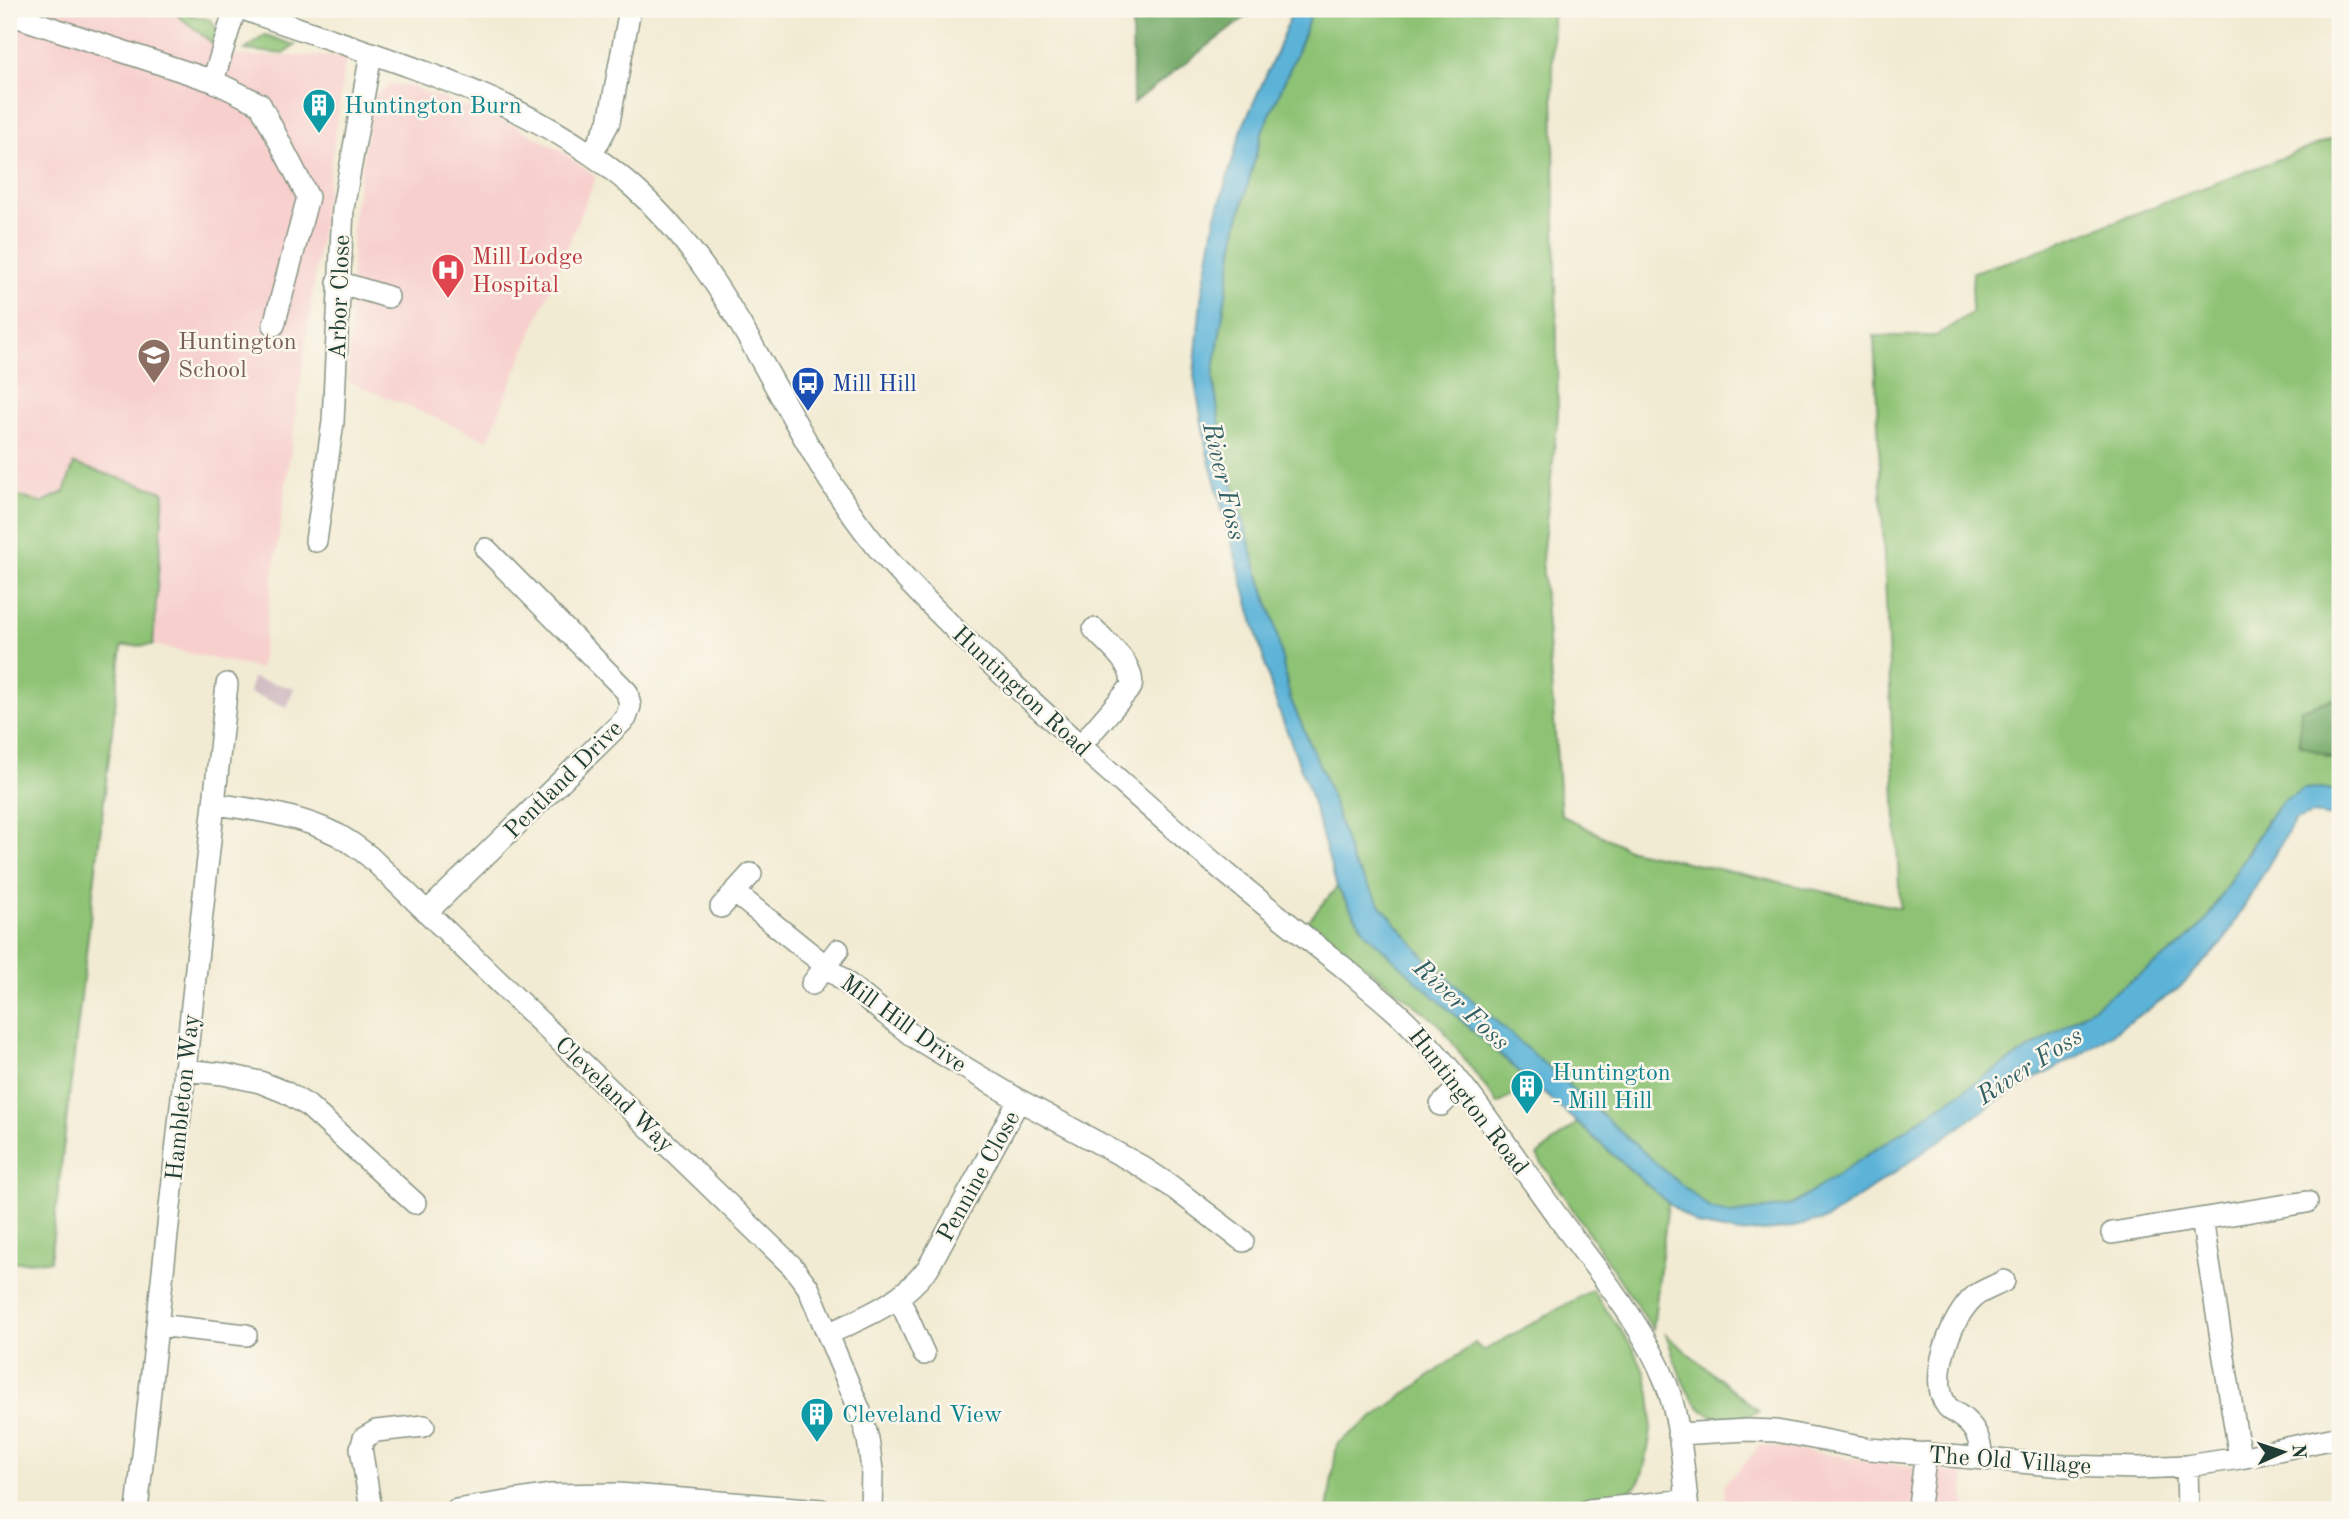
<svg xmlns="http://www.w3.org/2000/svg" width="2349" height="1519" font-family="'Old Standard TT',serif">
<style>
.built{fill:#f7d0ce}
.industrial{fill:#d2bec4}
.green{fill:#8ec375;stroke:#568054;stroke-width:2}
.forest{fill:#72a966;stroke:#48734d;stroke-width:2}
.water{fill:#5bb3d8;stroke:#3d7886;stroke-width:2}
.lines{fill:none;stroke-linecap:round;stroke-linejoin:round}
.minor-casing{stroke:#889484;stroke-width:24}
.minor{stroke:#fff;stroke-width:21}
.labels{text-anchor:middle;stroke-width:5;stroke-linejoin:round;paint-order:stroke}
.culture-label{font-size:24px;fill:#0d838f;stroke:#fbf7ec;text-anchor:start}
.health-label{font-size:24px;fill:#be3a42;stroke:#fbf7ec;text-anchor:start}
.street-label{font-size:24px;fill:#1f3d34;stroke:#fbf7ec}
.education-label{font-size:24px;fill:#785e54;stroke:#fbf7ec;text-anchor:start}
.transit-label{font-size:24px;fill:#164399;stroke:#fbf7ec;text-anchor:start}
.water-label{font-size:26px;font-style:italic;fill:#316065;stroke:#fbf7ec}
</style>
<rect width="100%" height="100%" fill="#fbf7ec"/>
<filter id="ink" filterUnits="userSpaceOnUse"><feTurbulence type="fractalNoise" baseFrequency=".0143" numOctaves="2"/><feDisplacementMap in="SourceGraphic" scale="14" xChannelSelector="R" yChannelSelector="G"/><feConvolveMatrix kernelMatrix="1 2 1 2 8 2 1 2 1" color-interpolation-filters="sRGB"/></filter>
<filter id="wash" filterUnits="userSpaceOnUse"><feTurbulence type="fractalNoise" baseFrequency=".00686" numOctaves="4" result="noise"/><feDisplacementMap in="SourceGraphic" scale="28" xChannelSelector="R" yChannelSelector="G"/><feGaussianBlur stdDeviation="1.57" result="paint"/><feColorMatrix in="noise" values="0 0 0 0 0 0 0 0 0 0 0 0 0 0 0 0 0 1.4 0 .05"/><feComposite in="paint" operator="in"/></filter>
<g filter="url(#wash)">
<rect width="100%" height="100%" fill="#f2ebd3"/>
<path class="built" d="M9,9H170L229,56H346L260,669L153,645L122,646L50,1261L9,1262Z
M391,84L409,86L511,124L560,150L596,177L488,440L348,381L353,218L373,97Z
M1761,1445L1964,1474L1965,1510H1725L1724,1485Z"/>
<path class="industrial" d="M252,678L294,688L287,707L249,693Z"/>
<path class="green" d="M170,9L211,20L219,34L217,47Z
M1313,9H1552L1558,415L1542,559L1561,815L1630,850L1900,908L1874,336H1936L1971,313L1973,272L2016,259L2340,136V697L2301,709L2325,756L2340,761V791L2320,788L2283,801L2267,820L2204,923L2178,948L2063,1028L1990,1073L1824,1185L1789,1206L1736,1215L1704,1208L1427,960L1382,907L1352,862L1327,783L1290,698L1274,620L1257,570L1224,454L1213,376L1237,226L1261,135L1295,57Z
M265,35L295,45L284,54L245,50Z
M74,464L164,492L153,645L122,646L50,1261L9,1262V493L41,503L64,492Z
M1337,887L1366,933L1533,1084L1498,1104L1438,1023L1308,921Z
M1577,1123L1668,1203L1653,1329L1537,1156Z
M1592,1290C1631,1346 1663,1375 1648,1449C1646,1462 1643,1479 1634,1488C1612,1510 1370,1510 1327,1510L1337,1444L1475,1343L1483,1351Z
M1666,1335L1759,1411C1748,1415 1735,1421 1722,1419C1686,1413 1677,1363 1666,1335Z"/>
<path class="forest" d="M1132,9H1256L1133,103Z
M2340,697V761L2299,744L2301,709Z"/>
<path class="water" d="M1293,9H1313L1295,57L1261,135L1237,226L1213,376L1224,454L1257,570L1274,620L1290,698L1327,783L1352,862L1382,907L1427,960L1672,1177L1710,1208L1732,1214L1792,1205L1990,1073L2063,1028L2178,948L2204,923L2268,820L2283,801L2303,789L2320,788L2340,791V818L2313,814L2295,820L2223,942L2178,989L2080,1055L2004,1096L1827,1219L1785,1229L1739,1233L1698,1225L1668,1203L1419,983L1366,933L1337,887L1309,790L1274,697L1208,456L1194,376L1201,300L1215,219L1243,126L1276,53Z"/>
</g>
<g filter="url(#ink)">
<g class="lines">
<defs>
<path id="minor" d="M243,9C376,58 526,92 634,188C749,290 789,450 890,562C951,629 1018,689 1085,750C1134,793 1182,837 1232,878C1268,908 1305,937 1342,966C1364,985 1387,1002 1408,1023C1466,1081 1511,1153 1560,1220C1597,1271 1642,1322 1666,1383C1681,1422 1683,1469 1688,1510
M9,14L213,81L235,9
M213,81L260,104L308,197L274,325
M592,154L609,122L630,9
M338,282L388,297
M316,541L333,422L343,208L371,54
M1081,745L1131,687C1136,665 1108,645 1094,629
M214,804C257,810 299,815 338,835C349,841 360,849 370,857L792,1266L808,1287L860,1411L868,1439L872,1470L871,1510
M734,892L914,1037L1019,1100L1139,1165L1171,1186L1243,1241
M721,907L751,874
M427,912L626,718L630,706L627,692L486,549
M812,984L838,950
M184,1070L223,1074L260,1082L285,1092L307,1105L415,1203
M1441,1105L1461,1085
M2202,1219L2240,1458
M2112,1233L2307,1202
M899,1298L924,1354
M157,1325L246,1335
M828,1334C868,1315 900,1304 928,1268L1019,1100
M1678,1434L1747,1430L1776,1431L1870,1449L2065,1466L2139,1468L2187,1466L2240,1458L2340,1437
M1982,1458C1980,1442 1978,1431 1965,1420C1960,1415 1952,1412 1947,1406C1927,1380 1951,1316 1975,1296C1983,1290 1995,1286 2004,1281
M2187,1466L2188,1510
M1919,1505L1926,1453
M137,1510L227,684
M371,1510L361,1448L364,1438L376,1431L424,1426
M456,1510L550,1495L618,1494L821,1510
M1589,1510L1687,1500"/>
</defs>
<use href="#minor" class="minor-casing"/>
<use href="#minor" class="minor"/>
</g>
</g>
<defs>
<symbol id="building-pin" viewBox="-11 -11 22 30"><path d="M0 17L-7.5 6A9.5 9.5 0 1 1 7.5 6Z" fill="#0f9aa8" stroke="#fbf7ec"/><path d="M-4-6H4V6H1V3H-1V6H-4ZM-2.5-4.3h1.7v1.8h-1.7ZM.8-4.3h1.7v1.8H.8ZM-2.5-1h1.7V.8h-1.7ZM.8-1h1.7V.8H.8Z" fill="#fff"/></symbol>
<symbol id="hospital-pin" viewBox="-11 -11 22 30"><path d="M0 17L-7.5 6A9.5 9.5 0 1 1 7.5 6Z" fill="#e0444e" stroke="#fbf7ec"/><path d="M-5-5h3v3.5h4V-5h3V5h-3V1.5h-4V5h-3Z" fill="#fff"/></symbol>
<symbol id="school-pin" viewBox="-11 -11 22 30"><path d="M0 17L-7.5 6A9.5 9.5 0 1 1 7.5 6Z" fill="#8d6e63" stroke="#fbf7ec"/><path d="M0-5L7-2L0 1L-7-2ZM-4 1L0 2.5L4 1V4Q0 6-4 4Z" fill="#fff"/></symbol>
<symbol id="bus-pin" viewBox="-11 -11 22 30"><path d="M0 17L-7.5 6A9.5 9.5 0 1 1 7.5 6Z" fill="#1a4fb4" stroke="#fbf7ec"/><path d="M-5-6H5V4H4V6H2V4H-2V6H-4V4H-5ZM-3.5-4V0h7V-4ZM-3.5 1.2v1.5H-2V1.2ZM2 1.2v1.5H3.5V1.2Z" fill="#fff"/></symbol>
</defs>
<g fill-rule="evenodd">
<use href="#building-pin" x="300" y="86" width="38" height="52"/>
<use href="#hospital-pin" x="429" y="251" width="38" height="52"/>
<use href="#school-pin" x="135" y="336" width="38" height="52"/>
<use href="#bus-pin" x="789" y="364" width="38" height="52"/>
<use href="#building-pin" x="1508" y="1067" width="38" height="52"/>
<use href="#building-pin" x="798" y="1395" width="38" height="52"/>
</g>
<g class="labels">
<g class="culture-label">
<text x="344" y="113">Huntington Burn</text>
<text x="1552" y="1080">Huntington<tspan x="1552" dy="28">- Mill Hill</tspan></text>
<text x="842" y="1422">Cleveland View</text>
</g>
<g class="health-label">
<text x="472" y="264">Mill Lodge<tspan x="472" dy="28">Hospital</tspan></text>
</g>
<g class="street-label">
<text transform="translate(339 297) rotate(-88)" y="8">Arbor Close</text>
<text transform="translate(1022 691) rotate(43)" y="8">Huntington Road</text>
<text transform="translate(563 779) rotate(-45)" y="8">Pentland Drive</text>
<text transform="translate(904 1023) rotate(36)" y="8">Mill Hill Drive</text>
<text transform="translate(615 1094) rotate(44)" y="8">Cleveland Way</text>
<text transform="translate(182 1097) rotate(-84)" y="8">Hambleton Way</text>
<text transform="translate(1469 1101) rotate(52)" y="8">Huntington Road</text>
<text transform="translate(978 1176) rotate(-61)" y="8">Pennine Close</text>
<text transform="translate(2010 1460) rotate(4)" y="8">The Old Village</text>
</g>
<g class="education-label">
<text x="178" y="349">Huntington<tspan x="178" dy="28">School</tspan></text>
</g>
<g class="transit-label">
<text x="832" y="391">Mill Hill</text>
</g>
<g class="water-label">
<text transform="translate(1225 481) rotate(77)" y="9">River Foss</text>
<text transform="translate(1462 1004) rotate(43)" y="9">River Foss</text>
<text transform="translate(2029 1065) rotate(-33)" y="9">River Foss</text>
</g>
</g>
<rect width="2349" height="1519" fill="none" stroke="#fbf7ec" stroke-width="35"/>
<g transform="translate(2283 1452) rotate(87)" stroke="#fbf7ec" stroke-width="5" paint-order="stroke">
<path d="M0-5L12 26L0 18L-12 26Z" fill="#1f3d34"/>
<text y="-10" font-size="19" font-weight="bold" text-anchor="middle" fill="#1f3d34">N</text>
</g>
</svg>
